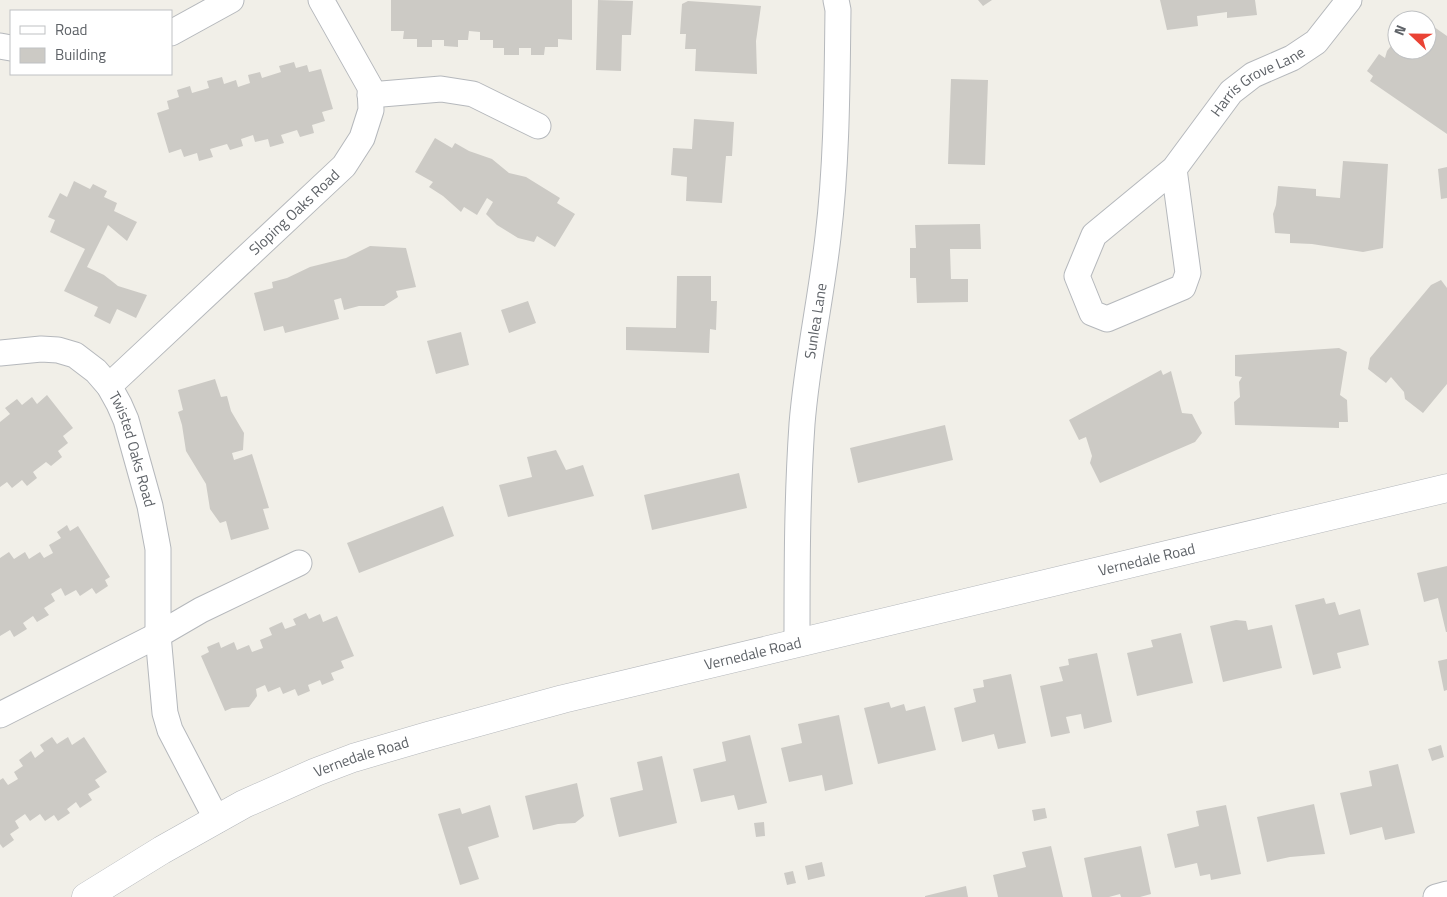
<svg xmlns="http://www.w3.org/2000/svg" width="1447" height="897" font-family="'Titillium Web',sans-serif">
<style>
.building{fill:#cccac5}
.lines{fill:none;stroke-linecap:round;stroke-linejoin:round}
.minor-casing{stroke:#b5b8bc;stroke-width:27}
.tertiary-casing{stroke:#b5b8bc;stroke-width:29}
.minor{stroke:#fff;stroke-width:25}
.tertiary{stroke:#fff;stroke-width:28}
.labels{text-anchor:middle;stroke-width:4.5;stroke-linejoin:round;paint-order:stroke}
.street-label{font-size:15px;fill:#5f6368;stroke:#fff}
</style>
<rect width="100%" height="100%" fill="#f1efe8"/>
<path class="building" d="M391,0H572V40L558,39V47H545L544,55H531V48H519V55H504V48H493V40H480V32L469,31L468,40H458V47L444,46V40H432V47H417V39H403L404,31H391Z
M598,0L633,1L631,35H622L621,71L596,70Z
M978,0H992L983,6Z
M1160,0H1255L1257,15L1227,18V12L1197,16L1198,26L1167,30Z
M688,1L761,6L756,41L757,74L695,71L696,49H685L686,34H680L682,4Z
M1407,15L1413,19L1417,15L1424,20H1403Z
M1427,22L1447,36V134L1370,81L1373,76L1367,71L1379,54L1385,58L1387,51L1397,38V50H1427Z
M294,62L296,68L307,65L309,72L321,69L333,109L322,112L325,121L312,125L314,133L300,137L297,130L281,135L284,143L270,147L268,139L255,142L253,135L241,139L243,146L230,150L227,144L210,149L213,157L199,161L197,153L184,157L181,149L169,153L157,113L169,109L167,101L179,97L177,90L190,86L192,93L209,88L207,81L222,77L224,84L236,80L238,87L250,83L248,75L260,72L262,78L281,72L279,66Z
M951,79L988,80L985,165L948,164Z
M694,119L734,122L732,156H726L722,203L686,201L687,177L671,175L673,148L692,149Z
M435,138L452,148L455,143L469,151L492,159L509,173L526,177L560,198L557,203L575,214L555,247L537,236L534,242L518,238L497,225L486,214L493,202L487,198L477,215L464,207L461,212L443,196L429,187L433,182L415,172Z
M1343,161L1388,164L1383,248L1363,252L1312,244L1290,243V234L1275,233L1273,214L1276,205L1278,186L1316,189V196L1340,198Z
M1447,167V198L1441,199L1438,169Z
M74,181L90,189L93,184L107,191L104,197L117,203L114,211L137,222L127,241L108,225L87,267L104,275L118,286L147,295L136,318L117,309L110,324L94,316L98,307L64,291L85,249L50,232L55,220L48,217L60,193L67,197Z
M980,224L981,249H950L951,279H968V302L917,303L916,278H910V248H916L915,225Z
M370,246L406,248L416,287L396,291L398,297L384,306H359L344,310L341,298L334,300L339,319L285,333L283,326L264,331L254,293L273,288L272,282L287,278L310,267L346,258Z
M677,276H711V301H717L716,330L710,329L709,353L626,350V327L676,328Z
M1441,280L1447,288V384L1423,413L1405,399L1404,392L1391,377L1386,383L1368,369L1370,358L1431,285Z
M528,301L536,323L509,333L501,310Z
M461,332L469,365L436,374L427,341Z
M1339,348L1347,352L1340,395L1347,400L1348,422H1339V428L1235,425L1234,402L1240,397L1239,382L1242,377L1235,376V355Z
M1161,370L1163,375L1171,371L1182,413L1192,414L1202,433L1195,442L1100,483L1090,463L1092,456L1086,437L1079,440L1069,420Z
M215,379L221,397L227,396L231,411L244,433L243,450L232,453L234,460L252,454L269,508L263,509L269,529L231,540L226,521L220,523L210,509L206,484L186,451L182,425L178,412L183,410L178,390Z
M47,395L73,428L63,436L68,443L58,451L62,457L51,466L46,462L33,472L37,478L27,486L22,480L12,488L7,482L0,487V422L10,414L5,408L17,399L22,405L32,397L37,404Z
M945,425L953,460L858,483L850,448Z
M556,450L566,470L583,465L594,496L508,517L499,485L532,477L527,457Z
M739,473L747,508L652,530L644,495Z
M443,506L454,536L359,573L347,543Z
M67,525L70,531L78,526L110,577L105,580L108,586L96,594L92,588L80,596L76,590L65,596L61,588L51,594L55,601L44,608L49,615L37,622L33,616L23,623L27,629L14,637L10,630L0,636V558L9,552L14,559L25,552L29,559L40,552L44,558L53,553L49,545L61,538L57,532Z
M1447,566V632H1446L1438,598L1424,602L1417,573Z
M1324,598L1326,604L1335,602L1339,615L1360,609L1369,645L1337,653L1341,668L1313,675L1295,605Z
M306,613L309,619L320,614L323,622L337,616L354,656L341,661L344,668L331,673L334,680L322,685L320,680L308,685L310,691L298,696L295,689L283,694L280,687L268,692L265,685L256,689L257,696L249,707L232,708L225,711L201,656L209,652L207,647L219,642L221,648L234,642L237,650L249,645L252,652L263,648L260,640L272,635L269,628L282,622L285,629L296,625L293,619Z
M1236,620L1246,621L1248,630L1272,625L1282,668L1223,682L1210,626Z
M1181,633L1193,683L1137,696L1127,653L1153,647L1151,640Z
M1097,653L1112,722L1084,729L1081,714L1066,717L1070,733L1051,737L1040,686L1063,681L1059,667L1069,665L1068,659Z
M1447,659V690L1444,691L1438,661Z
M1011,674L1026,743L998,749L994,734L962,742L954,708L976,702L973,689L984,687L983,680Z
M889,702L891,708L904,704L906,711L925,706L936,750L878,764L864,708Z
M839,715L853,784L825,791L822,775L789,782L781,748L802,743L798,724Z
M750,735L767,803L738,810L734,795L701,802L693,769L726,761L722,742Z
M52,737L57,744L68,737L72,745L84,737L107,772L95,780L100,787L88,794L92,800L80,808L76,802L67,809L70,813L58,821L54,815L45,821L40,814L30,821L25,814L15,821L19,828L10,834L14,840L3,848L0,844V780L3,778L8,785L18,779L14,772L23,766L19,760L31,751L35,758L44,751L40,745Z
M1441,745L1444,757L1432,761L1428,749Z
M662,756L677,823L619,837L610,798L643,790L637,762Z
M1398,764L1415,833L1385,840L1382,827L1350,835L1340,793L1372,786L1369,771Z
M577,783L584,816L575,823L558,824L533,830L525,796Z
M1314,804L1325,854L1290,857L1267,862L1257,817Z
M490,805L499,837L468,847L479,879L460,885L438,814L460,808L462,814Z
M1226,805L1241,874L1211,880L1210,874L1200,876L1197,863L1175,868L1167,834L1199,826L1196,811Z
M1045,808L1047,818L1034,821L1032,810Z
M764,822L765,836L756,837L754,823Z
M1051,846L1063,897H998L993,875L1026,867L1022,852Z
M1141,846L1151,894L1140,897H1121L1120,894L1109,897H1092L1084,858Z
M822,862L825,876L808,880L805,866Z
M793,871L796,883L787,885L784,873Z
M966,886L968,897H925V896Z"/>
<g class="lines">
<defs>
<g id="minor">
<path d="M171,33L231,0"/>
<path d="M0,46L11,48"/>
<path d="M370,95L441,89L473,94L538,126"/>
<path id="s1" d="M1174,169L1188,273L1183,287L1107,319L1092,313L1077,276L1094,235L1174,169L1231,92L1253,75L1292,58L1316,42L1349,0"/>
<path id="s2" d="M0,353L41,349L58,350L75,355L96,371L109,386L119,404L126,420L150,506L158,549V635L165,713L170,730L217,820"/>
<path id="s3" d="M109,386L344,166L362,138L371,110L370,87L321,0"/>
<path id="s4" d="M797,642C797,569 797,497 802,424C807,361 821,299 828,237C837,162 837,85 838,10L836,0"/>
<path d="M0,715L158,635L201,610L299,563"/>
<path d="M1436,897L1447,894"/>
</g>
<g id="tertiary">
<path id="s5" d="M86,897L162,850L244,804L316,772L353,758L428,736L563,699L1447,488"/>
</g>
</defs>
<use href="#minor" class="minor-casing"/>
<use href="#tertiary" class="tertiary-casing"/>
<use href="#minor" class="minor"/>
<use href="#tertiary" class="tertiary"/>
</g>
<g class="labels">
<g class="street-label">
<text dy="5" stroke="none"><textPath href="#s1" startOffset="530">Harris Grove Lane</textPath></text>
<text dy="5" stroke="none"><textPath href="#s3" startOffset="254">Sloping Oaks Road</textPath></text>
<text dy="5" stroke="none"><textPath href="#s4" startOffset="322">Sunlea Lane</textPath></text>
<text dy="5" stroke="none"><textPath href="#s2" startOffset="190">Twisted Oaks Road</textPath></text>
<text dy="5" stroke="none"><textPath href="#s5" startOffset="1120">Vernedale Road</textPath></text>
<text dy="5" stroke="none"><textPath href="#s5" startOffset="715">Vernedale Road</textPath></text>
<text dy="5" stroke="none"><textPath href="#s5" startOffset="310">Vernedale Road</textPath></text>
</g>
</g>
<rect x="10" y="10" width="162" height="65" fill="#ffffff" stroke="#bfc1c3"/>
<rect x="20" y="26" width="25" height="8" fill="#ffffff" stroke="#bfc1c3"/>
<text x="55" y="35" font-size="15" fill="#5f6368">Road</text>
<rect x="20" y="48" width="25" height="15" fill="#cccac5" stroke="#bfc1c3"/>
<text x="55" y="60" font-size="15" fill="#5f6368">Building</text>
<g transform="translate(1412 35) rotate(292)"><circle r="24" fill="#ffffff" stroke="#bfc1c3"/>
<path d="M0-4L9 19L0 12L-9 19Z" fill="#ea4335"/>
<text y="-8" font-size="14" font-weight="bold" text-anchor="middle" fill="#5f6368">N</text>
</g>
</svg>
